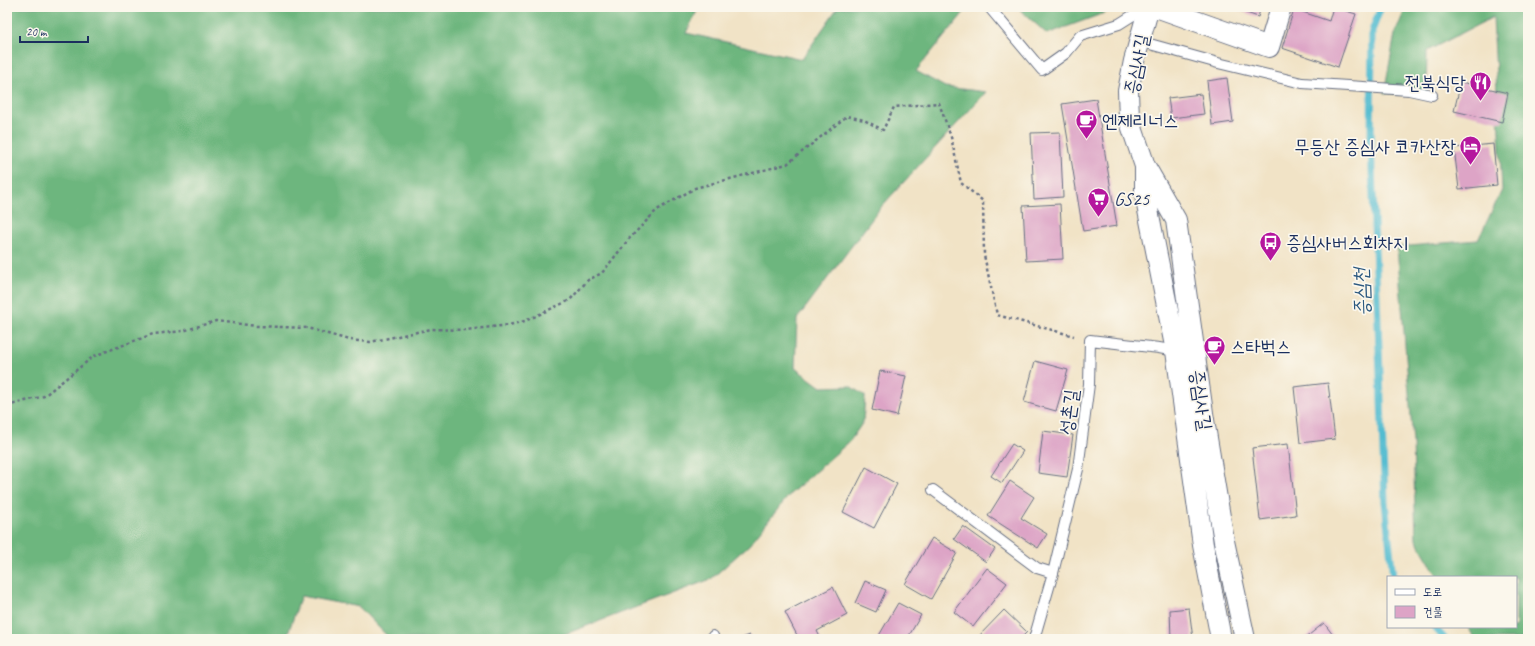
<svg xmlns="http://www.w3.org/2000/svg" width="1535" height="646" font-family="Caveat,'Poor Story',sans-serif">
<style>
.forest{fill:#6db67e;stroke:#44726e}
.lines{fill:none;stroke-linecap:round;stroke-linejoin:round}
.stream{stroke:#53bcd0;stroke-width:7}
.building{fill:#dda4c6}
.service-casing{stroke:#666e82;stroke-width:12}
.minor-casing{stroke:#666e82;stroke-width:22}
.path{stroke:#666e82;stroke-width:2.5;stroke-dasharray:3 3;stroke-linecap:butt}
.service{stroke:#fff;stroke-width:10}
.minor{stroke:#fff;stroke-width:20}
.labels{text-anchor:middle;stroke-width:3.5;stroke-linejoin:round;paint-order:stroke}
.street-label{font-size:19px;fill:#1b2f5e;stroke:#fbf7ec}
.poi-label{font-size:19px;fill:#1b2f5e;stroke:#fbf7ec;text-anchor:start}
.water-label{font-size:20px;font-style:italic;fill:#2c5980;stroke:#fbf7ec}
</style>
<rect width="100%" height="100%" fill="#fbf7ec"/>
<filter id="ink" filterUnits="userSpaceOnUse"><feTurbulence type="fractalNoise" baseFrequency=".025" numOctaves="2"/><feDisplacementMap in="SourceGraphic" scale="8" xChannelSelector="R" yChannelSelector="G"/><feConvolveMatrix kernelMatrix="1 2 1 2 8 2 1 2 1" color-interpolation-filters="sRGB"/></filter>
<filter id="wash" filterUnits="userSpaceOnUse"><feTurbulence type="fractalNoise" baseFrequency=".012" numOctaves="4" result="noise"/><feDisplacementMap in="SourceGraphic" scale="16" xChannelSelector="R" yChannelSelector="G"/><feGaussianBlur stdDeviation="0.9" result="paint"/><feColorMatrix in="noise" values="0 0 0 0 0 0 0 0 0 0 0 0 0 0 0 0 0 1.4 0 .05"/><feComposite in="paint" operator="in"/></filter>
<g filter="url(#wash)">
<rect width="100%" height="100%" fill="#f1e3c6"/>
<path class="forest" d="M7,7H699L686,33L802,59L838,7H963L966,10L916,71L945,87L986,92L881,207L797,319L795,368L821,387L850,386L865,396L863,422L850,441L790,494L749,545L711,579L552,639H390L359,607L301,596L286,639H7Z
M1017,7H1119L1118,8L1047,34Z
M1406,7H1528V639H1475L1468,627H1516V577H1438L1416,540L1413,442L1397,247L1478,240L1502,190L1493,17L1427,51L1426,96L1384,93L1395,34Z"/>
<g class="lines">
<path class="stream" d="M1381,7L1372,31L1371,143L1385,502L1393,577
M1434,627L1445,639"/>
</g>
<g id="blocks">
<path class="building" d="M1229,7H1261L1258,17Z
M1333,7L1356,14L1338,67L1282,48L1294,9L1329,21Z
M1227,78L1233,122L1212,125L1207,81Z
M1461,82L1508,93L1502,122L1454,111Z
M1201,94L1204,114L1171,118L1168,98Z
M1096,99L1117,226L1083,231L1062,104Z
M1060,132L1063,197L1034,199L1031,133Z
M1493,144L1497,185L1459,189L1454,148Z
M1060,204L1063,259L1026,261L1023,206Z
M1035,361L1068,370L1056,411L1024,402Z
M880,371L906,376L897,416L872,410Z
M1328,383L1335,439L1300,443L1294,387Z
M1043,431L1073,435L1067,477L1038,473Z
M1012,444L1023,451L1002,483L991,476Z
M1288,444L1296,515L1260,520L1252,448Z
M866,467L897,484L874,528L843,512Z
M1010,481L1034,497L1021,518L1047,534L1038,548L988,516Z
M963,526L995,549L986,562L954,539Z
M932,538L957,553L931,599L905,584Z
M987,568L1007,583L973,627L954,612Z
M865,581L886,590L876,612L855,603Z
M833,587L847,615L817,631L821,639H799L785,612Z
M898,603L921,615L907,639H877Z
M1189,608L1193,639H1171L1170,610Z
M1004,610L1027,632L1020,639H976Z
M1324,623L1336,639H1304Z
M750,635L751,639H739Z"/>
</g>
</g>
<g filter="url(#ink)">
<use href="#blocks" fill-opacity="0" stroke="#666e82" stroke-width="1"/>
<g class="lines">
<defs>
<path id="service" d="M989,7L1042,70L1066,53L1080,36L1119,24L1146,7
M1139,41L1218,63L1302,83L1409,90L1432,95
M933,490L1037,568L1053,573
M713,636L714,639
M1034,639L1053,573L1078,469L1089,384L1090,340L1159,348L1176,351"/>
<path id="minor" d="M1149,7L1134,61L1128,91L1129,119L1145,166L1176,220L1204,420L1224,541L1245,639
M1156,7L1269,47L1281,7
M1145,168V195L1176,351L1203,545L1221,639"/>
</defs>
<use href="#service" class="service-casing"/>
<use href="#minor" class="minor-casing"/>
<path class="path" d="M7,406L44,396L94,356L153,334L183,331L216,321L256,326L307,328L349,340L370,342L431,329L466,330L509,325L525,321L570,300L588,280L602,273L628,240L657,210L695,188L787,164L847,116L864,120L883,130L894,107L939,103L951,137L961,183L983,201L984,255L997,315L1074,336"/>
<use href="#service" class="service"/>
<use href="#minor" class="minor"/>
</g>
</g>
<defs>
<symbol id="restaurant-pin" viewBox="-11 -11 22 30"><path d="M0 17L-7.5 6A9.5 9.5 0 1 1 7.5 6Z" fill="#b5179e" stroke="#fbf7ec"/><path d="M-5-6h1v4h1v-4h1v4h1v-4h1v5L-1.5 .5V6h-2V.5L-5-1ZM5-6V6H3V1.5H1.5Q1.5-4 5-6Z" fill="#fff"/></symbol>
<symbol id="cafe-pin" viewBox="-11 -11 22 30"><path d="M0 17L-7.5 6A9.5 9.5 0 1 1 7.5 6Z" fill="#b5179e" stroke="#fbf7ec"/><path d="M-5.5-4.5H6V0H3Q3 3.5 0 3.5H-2.5Q-5.5 3.5-5.5 0ZM3-3.2v2h1.7v-2ZM-6 4.5H4V6H-6Z" fill="#fff"/></symbol>
<symbol id="hotel-pin" viewBox="-11 -11 22 30"><path d="M0 17L-7.5 6A9.5 9.5 0 1 1 7.5 6Z" fill="#b5179e" stroke="#fbf7ec"/><path d="M-6-4.5h1.5V1H6V5H4.5V3h-9V5H-6ZM-4 0a1.8 1.8 0 1 1 3.6 0ZM.5 0V-2.5h3Q6-2.5 6 0Z" fill="#fff"/></symbol>
<symbol id="supermarket-pin" viewBox="-11 -11 22 30"><path d="M0 17L-7.5 6A9.5 9.5 0 1 1 7.5 6Z" fill="#b5179e" stroke="#fbf7ec"/><path d="M-6-5.5h2.5l.6 2H6L4.5 2H-2.5L-4.4-4H-6ZM-1.5 3.2a1.3 1.3 0 1 0 .1 0ZM3 3.2a1.3 1.3 0 1 0 .1 0Z" fill="#fff"/></symbol>
<symbol id="bus-pin" viewBox="-11 -11 22 30"><path d="M0 17L-7.5 6A9.5 9.5 0 1 1 7.5 6Z" fill="#b5179e" stroke="#fbf7ec"/><path d="M-5-6H5V4H4V6H2V4H-2V6H-4V4H-5ZM-3.5-4V0h7V-4ZM-3.5 1.2v1.5H-2V1.2ZM2 1.2v1.5H3.5V1.2Z" fill="#fff"/></symbol>
</defs>
<g fill-rule="evenodd">
<use href="#restaurant-pin" x="1468" y="70" width="25" height="34"/>
<use href="#cafe-pin" x="1074" y="108" width="25" height="34"/>
<use href="#hotel-pin" x="1458" y="134" width="25" height="34"/>
<use href="#supermarket-pin" x="1086" y="186" width="25" height="34"/>
<use href="#bus-pin" x="1258" y="230" width="25" height="34"/>
<use href="#cafe-pin" x="1202" y="334" width="25" height="34"/>
</g>
<g class="labels">
<g class="street-label">
<text transform="translate(1136 64) rotate(-79)" y="7">증심사길</text>
<text transform="translate(1202 400) rotate(82)" y="7">증심사길</text>
<text transform="translate(1068 412) rotate(-83)" y="7">성촌길</text>
</g>
<g class="poi-label">
<text x="1466" y="89" text-anchor="end">전북식당</text>
<text x="1102" y="127">엔제리너스</text>
<text x="1456" y="153" text-anchor="end">무등산 증심사 코카산장</text>
<text x="1114" y="205">GS25</text>
<text x="1286" y="249">증심사버스회차지</text>
<text x="1230" y="353">스타벅스</text>
</g>
<g class="water-label">
<text transform="translate(1361 292) rotate(-92)" y="7">증심천</text>
</g>
</g>
<rect width="1535" height="646" fill="none" stroke="#fbf7ec" stroke-width="24"/>
<rect x="1387" y="576" width="130" height="52" fill="#fbf7ec" stroke="#a1a7b3"/>
<rect x="1395" y="589" width="20" height="6" fill="#ffffff" stroke="#a1a7b3"/>
<text x="1423" y="596" font-size="12" fill="#1b2f5e">도로</text>
<rect x="1395" y="606" width="20" height="12" fill="#dda4c6" stroke="#a1a7b3"/>
<text x="1423" y="616" font-size="12" fill="#1b2f5e">건물</text>
<path d="M20 36v6h68v-6" fill="none" stroke="#1b2f5e" stroke-width="2"/>
<text x="26" y="36" font-size="12" fill="#1b2f5e" stroke="#fbf7ec" stroke-width="3" paint-order="stroke">20 m</text>
</svg>
